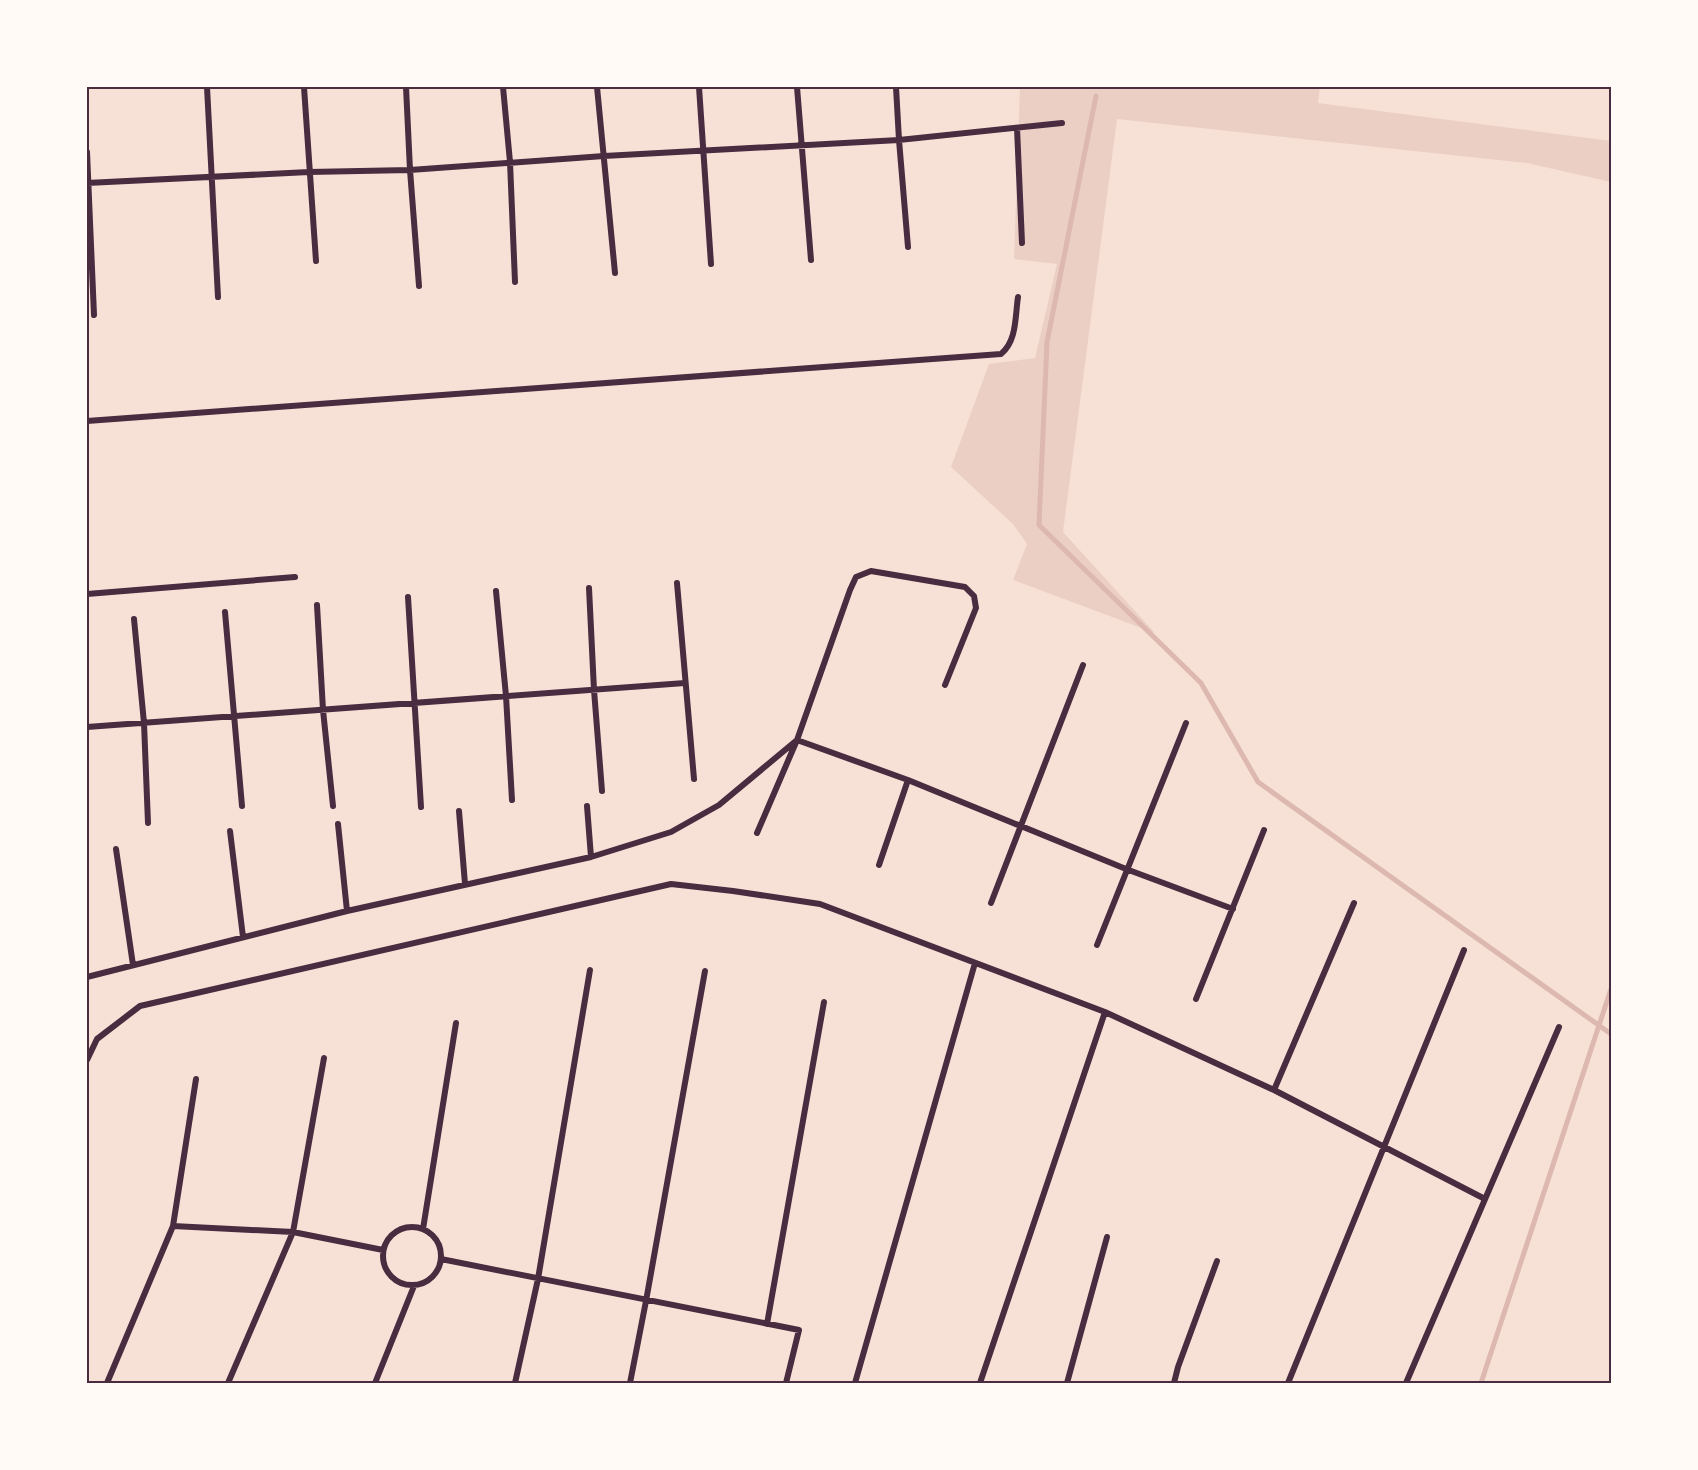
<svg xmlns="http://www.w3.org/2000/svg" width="1698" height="1470" font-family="'Work Sans',sans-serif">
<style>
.green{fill:#ebcfc5}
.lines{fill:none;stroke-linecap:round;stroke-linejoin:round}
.stream{stroke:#dcb8b0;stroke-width:5}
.minor{stroke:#4a2c40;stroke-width:6}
.neatline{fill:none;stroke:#4a2c40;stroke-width:2}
</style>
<rect width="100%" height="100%" fill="#f7e1d7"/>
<path class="green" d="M1020,87H1320L1318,103L1611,141V182L1527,163L1117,119L1063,532L1155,633L1013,580L1027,544L1013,524L951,467L989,364L1035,358L1057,264L1014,259Z"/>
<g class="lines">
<path class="stream" d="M1096,96L1047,342L1039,525L1201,683L1258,782L1611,1034
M1481,1383L1611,989"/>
<path class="minor" d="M207,87L218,297
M304,87L316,261
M406,87L410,170L419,286
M503,87L510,162L515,282
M597,87L615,273
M699,87L711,264
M797,87L811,260
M896,87L899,140L908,247
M1017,128L1022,243
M87,152L94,315
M87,183L309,172L410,170L604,156L899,140L1062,123
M87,421L1001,354C1017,341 1015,317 1018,297
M677,583L694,779
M589,588L594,690L602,791
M496,591L506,696L512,800
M87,594L295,577
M408,597L421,807
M317,605L323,710L333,806
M225,612L242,806
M134,619L144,723L148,823
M87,727L685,683
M587,806L591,857
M459,811L465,884
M338,824L347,911
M230,831L243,937
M757,833L797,740L850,590L856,577L871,571L965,587L974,596L976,608L945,685
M116,849L133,965
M879,865L908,780
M991,903L1083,665
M1097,945L1186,723
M87,977L347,911L591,857L671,832L719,805L797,740L908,780L1126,869L1233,909
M1196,999L1264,830
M87,1060L97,1039L140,1006L671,884L733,891L820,904L1105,1012L1274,1090L1485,1199
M1274,1090L1354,903
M173,1226L293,1232L383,1250
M383 1256a29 29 0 1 1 58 0a29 29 0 1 1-58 0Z
M423,1229L456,1023
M441,1259L799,1330L786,1383
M767,1324L824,1002
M107,1383L173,1226L196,1079
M228,1383L293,1232L324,1058
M375,1383L414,1286
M515,1383L538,1279L590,970
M630,1383L646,1301L705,971
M855,1383L975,963
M980,1383L1105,1012
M1067,1383L1107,1237
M1174,1383L1178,1367L1217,1261
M1288,1383L1464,950
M1406,1383L1559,1027"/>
</g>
<rect width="1698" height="1470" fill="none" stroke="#fffaf5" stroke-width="177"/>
<rect x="88" y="88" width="1522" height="1294" class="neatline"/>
</svg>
